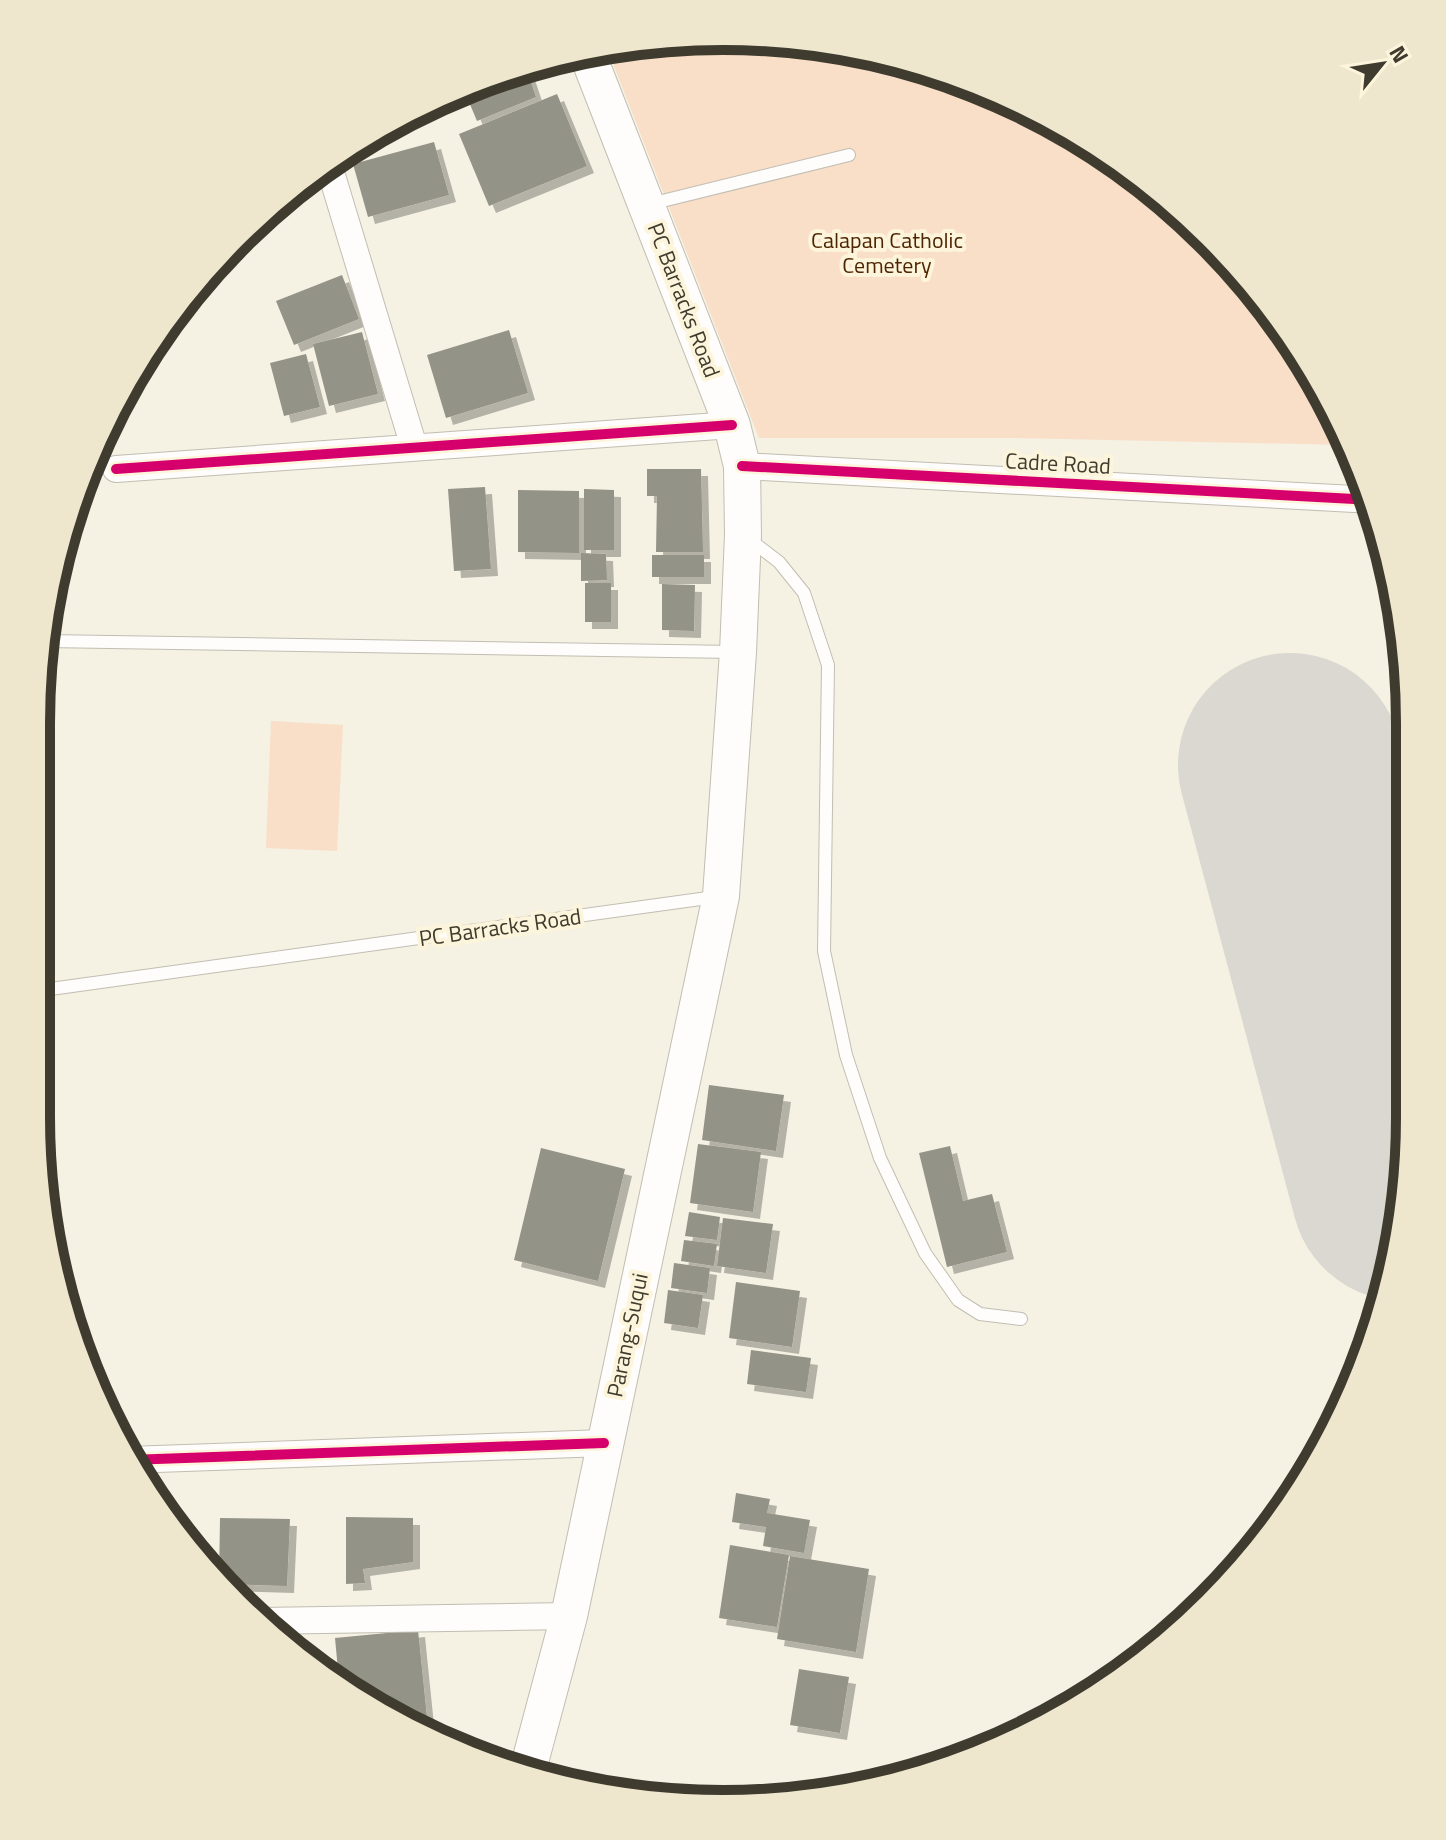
<svg xmlns="http://www.w3.org/2000/svg" width="1446" height="1840" font-family="'Titillium Web',sans-serif">
<style>
.green{fill:#f9dec8}
.lines{fill:none;stroke-linecap:round;stroke-linejoin:round}
.runway{stroke:#dad8d0;stroke-width:224}
.building{fill:#949387;filter:url(#shadow)}
.service-casing{stroke:#c1beb2;stroke-width:14}
.minor-casing{stroke:#c1beb2;stroke-width:28}
.secondary-casing{stroke:#c1beb2;stroke-width:38}
.service{stroke:#fefdfb;stroke-width:12}
.minor{stroke:#fefdfb;stroke-width:26}
.secondary{stroke:#fefdfb;stroke-width:36}
.cycleway-casing{stroke:#fdf5db;stroke-width:15}
.cycleway{stroke:#d6006c;stroke-width:10}
.labels{text-anchor:middle;stroke-width:8;stroke-linejoin:round;paint-order:stroke}
.park-label{font-size:22px;fill:#4e2502;stroke:#fdf5db}
.street-label{font-size:22px;fill:#3f3b2e;stroke:#fdf5db}
.rim{fill:none;stroke:#3f3b2e;stroke-width:10}
</style>
<defs>
<filter id="shadow"><feDropShadow dx="7" dy="7" stdDeviation="0" flood-color="#0004"/></filter>
</defs>
<rect width="100%" height="100%" fill="#f5f1e3"/>
<path class="green" d="M768,38L901,60L1027,107L1142,178L1240,270L1318,380L1348,445L1016,438H759L607,48L634,42Z
M271,721L343,725L337,851L266,848Z"/>
<g class="lines">
<path class="runway" d="M1290,765L1403,1189"/>
</g>
<path class="building" d="M526,67L536,97L477,121L464,90L503,72Z
M557,94L587,166L489,206L459,134Z
M434,142L449,195L368,217L353,164Z
M342,275L359,319L294,345L276,301Z
M509,330L528,393L446,418L427,355Z
M362,332L378,394L329,406L313,344Z
M306,354L320,407L284,416L270,363Z
M647,469H701L703,552H656L657,496H647Z
M485,487L491,569L454,571L448,489Z
M584,489L614,490V550H584Z
M518,490L579,491V553L518,552Z
M581,553L606,554L607,580L581,581Z
M652,555H704V577H652Z
M585,583H611V622H585Z
M662,584L695,585L694,631L662,630Z
M709,1085L784,1095L776,1151L702,1140Z
M698,1144L761,1152L753,1212L690,1203Z
M950,1146L963,1201L992,1194L1007,1252L947,1267L919,1153Z
M541,1148L625,1169L598,1281L514,1260Z
M689,1212L720,1217L717,1240L685,1236Z
M723,1218L773,1224L766,1273L717,1266Z
M684,1240L717,1244L714,1266L681,1261Z
M674,1263L710,1268L707,1293L671,1288Z
M736,1282L800,1291L792,1347L729,1338Z
M668,1290L703,1295L698,1328L664,1323Z
M751,1350L811,1358L806,1392L747,1384Z
M736,1493L770,1499L767,1513L810,1520L804,1553L763,1546L766,1527L732,1522Z
M346,1517L413,1518V1562L363,1569L365,1583L346,1584Z
M220,1518L290,1519L287,1586L223,1584L219,1579Z
M730,1545L789,1555L777,1627L719,1618Z
M790,1556L869,1569L856,1652L777,1639Z
M418,1630L427,1718L400,1720L379,1712L339,1681L335,1638Z
M799,1669L849,1677L840,1733L790,1725Z"/>
<g class="lines">
<defs>
<path id="service" d="M650,204L849,155
M749,539L779,562L804,593L828,665L824,951L846,1055L880,1158L925,1253L958,1300L980,1314L1021,1319
M45,641L735,652
M36,991L715,897"/>
<path id="minor" d="M330,169L414,447
M742,466L1373,500
M116,469L732,425
M128,1460L604,1443
M261,1621L569,1616"/>
<path id="secondary" d="M527,1773L569,1616L721,896L738,652L743,535L742,466L732,425L587,53"/>
</defs>
<use href="#service" class="service-casing"/>
<use href="#minor" class="minor-casing"/>
<use href="#secondary" class="secondary-casing"/>
<use href="#service" class="service"/>
<use href="#minor" class="minor"/>
<use href="#secondary" class="secondary"/>
<defs>
<path id="cycleway" d="M742,466L1373,500
M116,469L732,425
M128,1460L604,1443"/>
</defs>
<use href="#cycleway" class="cycleway-casing"/>
<use href="#cycleway" class="cycleway"/>
</g>
<g class="labels">
<g class="park-label">
<text x="887" y="248">Calapan Catholic<tspan x="887" dy="25">Cemetery</tspan></text>
</g>
<g class="street-label">
<text transform="translate(684 300) rotate(69)" y="8">PC Barracks Road</text>
<text transform="translate(1058 463) rotate(3)" y="8">Cadre Road</text>
<text transform="translate(500 927) rotate(-8)" y="8">PC Barracks Road</text>
<text transform="translate(627 1335) rotate(-78)" y="8">Parang-Suqui</text>
</g>
</g>
<path d="M0 0H1446V1840H0ZM723 50H723A673 673 0 0 1 1396 723V1117A673 673 0 0 1 723 1790H723A673 673 0 0 1 50 1117V723A673 673 0 0 1 723 50Z" fill="#eee6cd" fill-rule="evenodd"/>
<path class="rim" d="M723 50H723A673 673 0 0 1 1396 723V1117A673 673 0 0 1 723 1790H723A673 673 0 0 1 50 1117V723A673 673 0 0 1 723 50Z"/>
<g transform="translate(1382 64) rotate(60)" stroke="#fdf5db" stroke-width="6" paint-order="stroke">
<path d="M0-6L14 30L0 20L-14 30Z" fill="#3f3b2e"/>
<text y="-12" font-size="22" font-weight="bold" text-anchor="middle" fill="#3f3b2e">N</text>
</g>
</svg>
